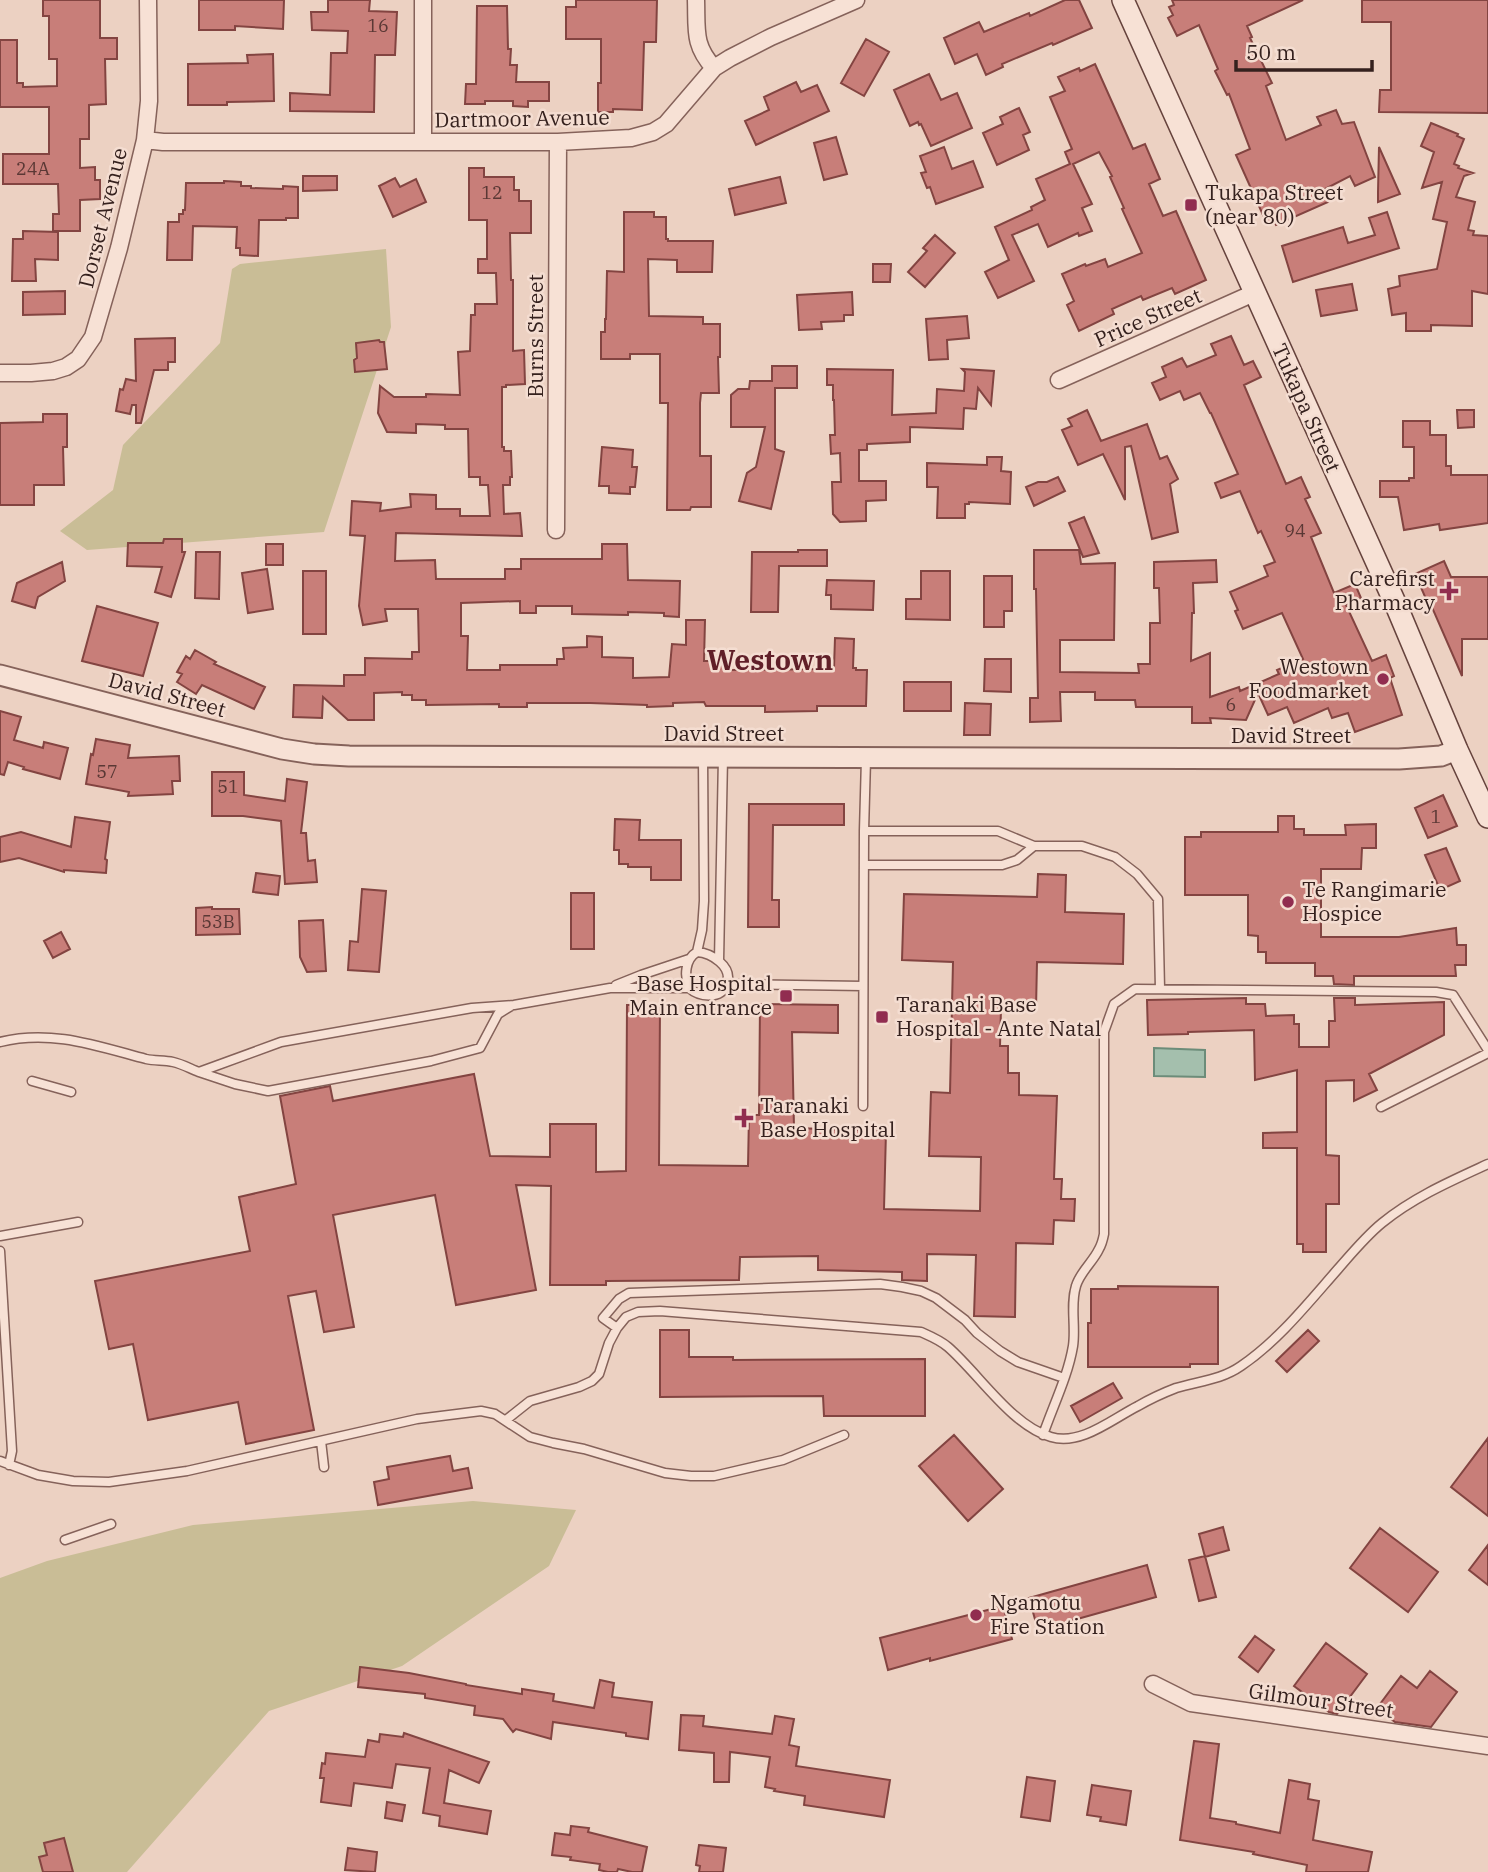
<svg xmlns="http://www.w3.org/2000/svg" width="1488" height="1872" font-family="'IBM Plex Serif',serif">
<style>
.green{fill:#c9bd96}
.water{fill:#a4bfad;stroke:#6c8c79;stroke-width:2}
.building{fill:#c87e79;stroke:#834441;stroke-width:2}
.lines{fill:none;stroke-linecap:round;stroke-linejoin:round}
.service-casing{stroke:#85625a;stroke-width:11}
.minor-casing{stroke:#85625a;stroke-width:19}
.tertiary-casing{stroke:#85625a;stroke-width:23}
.secondary-casing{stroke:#66433d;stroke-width:24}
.service{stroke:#f7e1d5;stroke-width:8}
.minor{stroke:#f7e1d5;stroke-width:16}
.tertiary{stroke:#f7e1d5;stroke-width:19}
.secondary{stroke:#f7e1d5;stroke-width:21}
.poi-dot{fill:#912d50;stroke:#f4ddd1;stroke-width:2.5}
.labels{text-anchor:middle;stroke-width:5;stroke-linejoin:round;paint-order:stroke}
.number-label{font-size:18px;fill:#5a3835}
.street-label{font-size:21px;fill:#35211e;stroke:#f4ddd1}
.poi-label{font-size:21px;fill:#35211e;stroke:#f4ddd1;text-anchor:start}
.district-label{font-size:28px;font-weight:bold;fill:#601f28;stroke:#f4ddd1}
</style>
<rect width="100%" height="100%" fill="#ecd1c2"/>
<path class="green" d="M386,249L391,327L324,532L87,550L60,531L113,490L123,445L220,343L232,269L240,264Z
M473,1501L576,1510L549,1566L402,1666L269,1711L127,1872H0V1578L47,1561L193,1525Z"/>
<path class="water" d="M1154,1048L1205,1050V1077L1154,1076Z"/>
<path class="building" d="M43,0H100V38H117V59H105L106,104L89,105V139H80V168L95,167V180H100V199L80,200V231H53V214H59L58,184H3V154H49V107H0V40H17V83H23V87L57,86V59H49V16H43Z
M199,0H284L283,29L235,26V30H199Z
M328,0H370L369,11L397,12L395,55H375L374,112L290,111V93L330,95L331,53H347L348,31L312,30L311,12H328Z
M576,0H657L656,42H644L642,110L613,109V112H598V83H601V39H566V7H576Z
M1065,0H1079L1092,28L1053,45L1052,43L1002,64L1003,67L986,75L977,54L955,64L944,38L979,22L984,32L1029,13L1030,16Z
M1172,0H1303L1247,26L1252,37L1250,38L1272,83L1266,86L1286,140L1321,125L1317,117L1336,110L1342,124L1354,122L1375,177L1355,186L1350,176L1323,190L1328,202L1276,225L1274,221L1267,224L1236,155L1250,149L1229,94L1227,95L1215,71L1218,69L1199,25L1177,36L1168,18L1173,15L1169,7L1174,5Z
M1362,0H1488V113L1379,112L1380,90H1391V22H1362Z
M477,6H507L508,49H511L510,65H517L516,82H549V101H528V107L513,106V101H485V104H465L466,84H476Z
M866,39L889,52L864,96L841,83Z
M273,54L274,101L227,102V105H188V64L248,63L247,55Z
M1095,64L1133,149L1145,144L1160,179L1149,184L1163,216L1176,211L1206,280L1175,294L1172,288L1143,300L1141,296L1112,309L1114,314L1079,331L1067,305L1074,301L1062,274L1085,264L1086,266L1105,259L1108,267L1142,253L1122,209L1124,208L1110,177L1112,176L1099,152L1073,164L1092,204L1082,208L1092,231L1079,236L1078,233L1048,247L1038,224L1012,235L1034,281L998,298L985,272L1009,260L995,227L1032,210L1031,207L1045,200L1036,179L1070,164L1065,152L1072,149L1050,97L1065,91L1058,77L1079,68L1080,71Z
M929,74L941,100L957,93L972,128L931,146L921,124L919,125L918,122L910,126L894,90Z
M796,82L801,92L817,85L829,111L756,145L745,121L769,110L764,97Z
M1019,108L1030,132L1023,135L1029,150L997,165L983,133L1003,124L1000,117Z
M1431,123L1458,134L1457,136L1464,139L1454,164L1459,166L1458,168L1473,173L1464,176L1456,197L1475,202L1468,230L1474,231L1473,235L1488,236V294L1472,291V326L1431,325V331H1406V313L1392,315L1388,289L1400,286L1399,276L1437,269L1447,222L1433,219L1442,182L1422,188L1434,152L1421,146Z
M836,137L847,174L824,180L814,143Z
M944,147L952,169L973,161L983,187L936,204L930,187L927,188L921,173L926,172L920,156Z
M1379,147L1400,194L1378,202V192Z
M469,168H484V177H514V190H519V201H531V233H510L511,280H513V351L524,350L525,384L506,385V387H502V447H504V451H511L512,477H510V485H503L504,514L520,513L522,536L396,533L395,561L435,560L436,579H505V569H521V559H602V544H627L628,580L680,581L679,617L664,616V613L628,612V615L572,614V606H536V613H520V601L461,603V636H468L467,670H500V665H557V659H564L563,648L587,647V636L602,637V657L633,658V678L669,677L672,644L686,645V620H705L704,661H727L728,670L831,669V668H834L835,638L854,639L853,668H856V670H867L866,706H817V711L765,712V706H706L704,702L673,703V706L647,707V705L590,703H527V707H499V704L426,705V700H412V695H402V692L374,693V720H348L323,697L322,718L293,717L294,685L344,686V675H365V658L412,659V652H419L418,609H385L387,621L363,625L359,606L365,536L350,535L352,501L381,503L380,511L411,507L410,494L436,495V509H460V516H490L488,485H480V477H469L468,429H445V425L416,424V433L387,432L378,413L380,386L394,397H426V394L460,395L458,352L470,351L471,315H475V304H497L496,273H478V259H487V220H469Z
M303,176H337V190L303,191Z
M780,177L786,203L735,215L729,189Z
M395,178L400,187L416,179L426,202L393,217L379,186Z
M224,181L241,182V186H251V188L283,189V186L298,187V218H286V220H259L258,256L240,255V248H236L237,227L193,226L192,260H167L168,222H179V214H183V210H185L186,183H224Z
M624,212H654V217H666V239H668V241H713L712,272H677V260L648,259L649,316L703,317V324H720V357H718L719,393H701L700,403V456H711V507H691L690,510H667L668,403H660V354H630V359H601V332H605V319H606L607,271L624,272Z
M1387,212L1399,248L1293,282L1282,246L1343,227L1348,243L1375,235L1369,218Z
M23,231L58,232V260L35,259L36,281H12L13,239H23Z
M935,235L955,253L925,287L908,272L927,251L923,248Z
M873,264H891L890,282H873Z
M1352,284L1357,310L1321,316L1316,290Z
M65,291V314L23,315V292Z
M852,292L853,315H844V321L821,322L822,329L799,330L797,295Z
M967,316L969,338L947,340L948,359L929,360L926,319Z
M1231,336L1244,365L1253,361L1261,377L1244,385L1286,484L1301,477L1310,497L1305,499L1321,533L1311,537L1334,593L1355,584L1361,598L1346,605L1372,661L1386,655L1394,676L1390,678L1402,715L1355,732L1348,713L1332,718L1328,708L1294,723L1287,707L1268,715L1258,693L1246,720L1210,718L1211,723H1192V707H1136L1135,700H1095V692H1060L1061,721L1030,722V698H1038L1036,589H1034V550H1079L1081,564L1115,563L1114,640H1060V672L1139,673L1138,664H1150V623H1160L1159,588H1154V562L1216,560L1217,582L1193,583L1194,613H1192L1191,661L1210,653V697L1239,687L1240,691L1279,674L1277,670L1303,659L1282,613L1243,629L1235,611L1238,610L1230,592L1268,576L1264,566L1275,562L1261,531L1258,533L1240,491L1221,498L1215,483L1238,474L1211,413H1210L1200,393L1184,400L1180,391L1160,400L1152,383L1166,377L1162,367L1182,358L1187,367L1216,355L1211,344Z
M175,338V362H168V370H154L141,423H136V405H132L130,414L116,411L120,389L123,390L126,379L136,381L135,339Z
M379,340L380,342H384L387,369L355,372L354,360L357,358L356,343Z
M772,366H797V388H775V449L784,452L771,509L739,501L747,473L756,467L765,427H731V395L738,389H749L750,381H772Z
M827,369L893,370L892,415L936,413L937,389L964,391L965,372L962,369L994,371L991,405L978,388L976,409L964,408L963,429L910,427V442L867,444V450H859V481H886V500L866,501V521L840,522L833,514L832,482H841L840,453L831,454L830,435H835L834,400H833V385H827Z
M1087,410L1101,441L1147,424L1160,459L1167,456L1178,479L1170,484L1178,532L1152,539L1131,446L1125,447V500L1103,454L1078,465L1062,430L1072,426L1068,419Z
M1457,410H1474V427L1458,428Z
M43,414H67V447H63L64,485H34V505H0V423L43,422Z
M1403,421H1430V435H1446V466H1451V475H1488V523L1440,530L1439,524L1404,530L1398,497H1380V481H1409V478H1414V447H1403Z
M602,447L633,450L632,467H637L635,487H630V494L609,493V486H599Z
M987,457H1002L1001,471L1011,472L1010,504L969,502V504H965V518H937L938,487H927V463L987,465Z
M1058,477L1065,491L1034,506L1026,487L1038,482H1047Z
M1084,517L1099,553L1083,557L1069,523Z
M164,539H182V552H185L171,597L155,592L162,567L127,566L128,543H163Z
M266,544H283V565H266Z
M798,550H827V566H779L778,612H751L752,552H798Z
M196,552H220L219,599L195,598Z
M1444,561L1451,577H1488V639H1462V676L1428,598L1426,599L1415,574Z
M62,562L65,581L38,597L35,608L12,601L17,583Z
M267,569L273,609L248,613L242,573Z
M303,571H326V634H303Z
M921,571H950V620L906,619V599H921Z
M984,576H1012V611H1004V627H984Z
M827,580L874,581L873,610L831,609V595H826Z
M97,606L158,623L143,676L82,661Z
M195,650L216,662L214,664L265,687L254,709L202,685L196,694L177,682L182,674L177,672L186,656L190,659Z
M985,659H1011V692L984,691Z
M904,682H951V711H904Z
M965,703L991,704L990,735H964Z
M0,711L21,717L14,740L43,748L44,742L68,748L60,779L23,769L24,767L8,762L4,775L0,774Z
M96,739L130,745L128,758L179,756L180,781H172L173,794L128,796L129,792L86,784L91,754L93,755Z
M212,772H244V795L285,801L287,779L307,782L301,833H306L308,861L315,860L317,882L285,884L281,821L243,816H212Z
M1443,795L1457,826L1428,838L1415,808Z
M749,804H844V825H773L772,900H779V927H748Z
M1278,816H1294V829H1304V835H1346L1345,825L1376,824V848H1362L1361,869H1321V937H1399L1456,928L1457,945H1466V965H1455L1456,976H1354V985L1334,984L1333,976H1315V963H1266V952H1258V936L1248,935V895H1185V837H1201V832H1278Z
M75,817L110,822L105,859L107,860L106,873L64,870V872L19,858L0,862V837L21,832L71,847Z
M615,819L640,820L639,840H681V880H651V867H628V864H619V850H614Z
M1446,848L1460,881L1440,890L1425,855Z
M256,873L280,876L278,895L253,892Z
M1038,874L1066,875L1065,912L1124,914L1123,964L1037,962L1036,1009H1001L1000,1046H1008V1073H1019V1095L1057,1096L1054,1179H1062L1061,1199H1075L1074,1221L1054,1220L1053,1244L1016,1243L1015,1317L974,1316L976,1255L927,1254V1281L902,1280V1272L818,1270V1256L740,1257L739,1280L606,1281V1285H550L551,1186L516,1185L536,1290L456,1305L435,1195L333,1215L354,1327L324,1332L316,1291L288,1296L314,1430L246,1444L238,1402L148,1420L133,1344L109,1349L95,1281L250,1251L239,1197L296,1184L280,1096L330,1086L333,1101L474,1074L490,1156L550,1157V1124H596V1172L626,1171L627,1005H660L659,1165L748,1166L749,1115H759L760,1004L838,1005V1033L792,1032L794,1128L886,1131L884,1209L980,1211L981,1157L929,1156L931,1092L950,1093L953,962L902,960L904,894L1037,897Z
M362,889L386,891L379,972L348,970L350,941L358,942Z
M571,893H594V949H571Z
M212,907V909H239L240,934L196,935V908Z
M323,920L326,971L307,972L300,957L299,921Z
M61,932L70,949L53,958L44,941Z
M1246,998V1004H1265L1266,1016L1294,1015V1024H1299V1047H1329V1021H1335L1334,998H1355V1005L1444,1002V1035L1369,1074L1377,1090L1354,1101V1080L1326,1081V1155L1339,1156V1204H1326V1252H1303V1244H1297V1148H1263V1133L1297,1132V1070L1255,1080L1254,1030L1188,1032V1034L1148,1035L1147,1000Z
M1118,1286L1218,1287V1364H1190V1367H1088V1323H1091V1289H1118Z
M660,1330H689V1357H733V1360L925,1359V1416H824L823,1396L660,1397Z
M1308,1330L1319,1341L1287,1372L1276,1361Z
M1113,1383L1122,1398L1080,1422L1071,1406Z
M954,1435L1003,1489L968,1521L919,1466Z
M1488,1438V1516L1451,1487Z
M450,1456L453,1471L468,1468L472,1488L378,1505L374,1482L389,1479L387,1467Z
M1223,1527L1229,1550L1205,1557L1199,1534Z
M1380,1528L1438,1572L1408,1612L1350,1568Z
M1488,1545V1585L1469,1570Z
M1205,1556L1216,1597L1199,1601L1189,1560Z
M1147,1565L1156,1597L1038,1630L1029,1598Z
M1003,1606L1012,1639L930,1661V1658L888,1670L880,1638Z
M1255,1636L1274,1650L1258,1672L1239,1657Z
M1326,1643L1367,1674L1337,1714L1329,1712L1294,1686Z
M360,1667L409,1673L466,1684V1685L522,1694V1689L554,1694L553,1701L594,1708L600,1680L614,1683L612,1697L652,1702L648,1739L626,1736V1733L553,1722L551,1739L516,1729L513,1732L503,1719L474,1715L475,1706L425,1698V1694L358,1687Z
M1430,1671L1457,1692L1431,1727L1395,1722L1377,1708L1401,1676L1417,1688Z
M681,1715L704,1716L703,1726L772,1734L775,1716L794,1719L789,1745L799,1747L796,1766L890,1780L884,1817L804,1805L805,1796L774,1791L775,1789L765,1787L770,1757L730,1752L729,1782H714V1753L679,1750Z
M404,1733L489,1762L479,1783L449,1770L444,1803L491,1811L487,1834L439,1826L440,1816L423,1813L430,1768L396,1764L392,1788L354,1783L351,1806L321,1802L324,1778H320L322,1763L325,1764L326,1753L365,1757L368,1740L379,1742L380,1734L403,1737Z
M1194,1741L1219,1744L1210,1818L1236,1822V1824L1280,1833L1289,1780L1310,1784L1308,1799L1319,1801L1313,1840L1372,1852L1368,1872H1306L1307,1865L1253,1854L1254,1852L1180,1840Z
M1027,1777L1055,1781L1050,1821L1021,1817Z
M1092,1785L1131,1791L1126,1825L1100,1821L1101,1817L1087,1815Z
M387,1802L405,1805L402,1821L385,1818Z
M571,1826L589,1828L588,1832L647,1847L642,1872H632L618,1869L617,1872H608L599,1870L600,1864L570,1860L571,1857L552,1855L555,1833L570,1835Z
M64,1838L73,1872H43L39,1857L47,1855L44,1843Z
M699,1845L726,1848L723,1872H699L700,1866L696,1865Z
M348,1848L377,1852L375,1872L345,1870Z"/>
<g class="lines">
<defs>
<path id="service" d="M864,831H998L1034,846H1082L1115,857L1137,874L1158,899L1160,989
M864,865H1002L1017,860L1034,846
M697,952L702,930L704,901L703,757
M719,961L723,757
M727,980L734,984L863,986
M616,985L641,975L689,959
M0,1042C51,1029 97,1046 146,1059C155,1061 164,1060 173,1062C182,1064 191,1069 199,1072L281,1042L472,1008L514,1005L610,988H689C699,997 721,1000 727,984C733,966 711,953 697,952C685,959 684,976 689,988
M199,1072L235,1084L268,1091L431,1061L480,1048L498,1014L511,1006
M32,1081L71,1092
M863,1106L864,831L866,759
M1381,1107L1488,1053
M0,1236L78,1222
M0,1251L12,1451L9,1465
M617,1328L603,1318L619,1299L629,1293L880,1284L902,1287L921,1291L936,1298L965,1320L977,1333L1000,1351L1018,1362L1064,1378
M506,1420L530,1401L579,1387L592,1381L599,1374L609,1343L617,1328L626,1317L638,1312L660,1311L921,1332C930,1336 940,1340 948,1347C979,1374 1012,1426 1051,1437C1081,1446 1112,1419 1138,1406C1150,1399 1163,1393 1176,1388C1199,1381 1221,1380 1241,1366C1279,1340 1308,1303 1338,1269C1352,1253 1366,1236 1382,1223C1414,1197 1451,1181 1488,1164
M1043,1435C1053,1406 1068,1376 1073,1346C1076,1326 1070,1305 1076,1286C1080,1272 1093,1262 1099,1249C1102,1244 1103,1239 1104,1234V1032L1114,1004L1135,989L1436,992L1453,995L1488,1050
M321,1441L324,1467
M0,1461L38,1475L73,1481L109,1482L187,1471L417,1419L481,1411L495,1414L530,1437L553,1443L584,1449L665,1473L691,1476H714L783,1460L844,1435
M65,1540L111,1524"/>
<path id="minor" d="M423,0V141
M696,0C697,30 693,45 714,68
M145,140L163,142H558L631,138L653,132L666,124L714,68L730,58L771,37L856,0
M0,373H31L53,371L66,367L78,359L93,337L119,248L145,140L149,101L148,0
M1059,380L1254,293
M556,530L558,142
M1153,1684L1191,1703L1488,1746"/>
<path id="tertiary" d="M0,675L282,749L314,754L349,756L1399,759L1441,756L1457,750"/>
<path id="secondary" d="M1123,0L1396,605L1457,750L1488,817"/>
</defs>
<use href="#service" class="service-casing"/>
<use href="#minor" class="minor-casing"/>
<use href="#tertiary" class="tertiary-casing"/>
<use href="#secondary" class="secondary-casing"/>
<use href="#service" class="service"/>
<use href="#minor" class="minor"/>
<use href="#tertiary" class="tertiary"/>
<use href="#secondary" class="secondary"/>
</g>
<g class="poi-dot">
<rect x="1184" y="198" width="14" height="14" rx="3.5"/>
<path d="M1445.5 580.5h7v7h7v7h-7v7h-7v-7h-7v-7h7z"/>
<circle cx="1383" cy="679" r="7"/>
<circle cx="1288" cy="902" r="7"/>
<rect x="779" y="989" width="14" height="14" rx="3.5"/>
<rect x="875" y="1010" width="14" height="14" rx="3.5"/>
<path d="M740.5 1107.5h7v7h7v7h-7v7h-7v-7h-7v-7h7z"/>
<circle cx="976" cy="1615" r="7"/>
</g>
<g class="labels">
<g class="number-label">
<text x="378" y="32">16</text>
<text x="33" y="175">24A</text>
<text x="492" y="199">12</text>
<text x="1295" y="537">94</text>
<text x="1231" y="711">6</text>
<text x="107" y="778">57</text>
<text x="228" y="793">51</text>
<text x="1436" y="823">1</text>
<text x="218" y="928">53B</text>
</g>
<g class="street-label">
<text transform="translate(522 119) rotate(-1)" y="7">Dartmoor Avenue</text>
<text transform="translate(103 218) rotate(-76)" y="7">Dorset Avenue</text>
<text transform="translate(1148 318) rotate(-24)" y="7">Price Street</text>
<text transform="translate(536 336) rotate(-90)" y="7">Burns Street</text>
<text transform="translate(1306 408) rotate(66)" y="7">Tukapa Street</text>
<text transform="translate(167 695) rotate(15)" y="7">David Street</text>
<text x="724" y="741">David Street</text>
<text x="1291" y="743">David Street</text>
<text transform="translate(1321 1701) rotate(8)" y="7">Gilmour Street</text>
</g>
<g class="poi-label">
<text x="1205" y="200">Tukapa Street<tspan x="1205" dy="24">(near 80)</tspan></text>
<text x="1435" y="586" text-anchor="end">Carefirst<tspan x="1435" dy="24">Pharmacy</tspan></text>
<text x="1369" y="674" text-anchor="end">Westown<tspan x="1369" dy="24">Foodmarket</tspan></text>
<text x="1302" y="897">Te Rangimarie<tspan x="1302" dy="24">Hospice</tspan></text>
<text x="772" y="991" text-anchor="end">Base Hospital<tspan x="772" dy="24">Main entrance</tspan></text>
<text x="896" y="1012">Taranaki Base<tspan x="896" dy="24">Hospital - Ante Natal</tspan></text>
<text x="760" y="1113">Taranaki<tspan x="760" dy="24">Base Hospital</tspan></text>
<text x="990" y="1610">Ngamotu<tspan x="990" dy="24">Fire Station</tspan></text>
</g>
<g class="district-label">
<text x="770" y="670">Westown</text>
</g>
</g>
<path d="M1236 60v10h136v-10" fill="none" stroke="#35211e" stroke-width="3.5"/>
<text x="1246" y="60" font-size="21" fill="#35211e" stroke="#f4ddd1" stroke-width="5" paint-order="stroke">50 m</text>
</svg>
